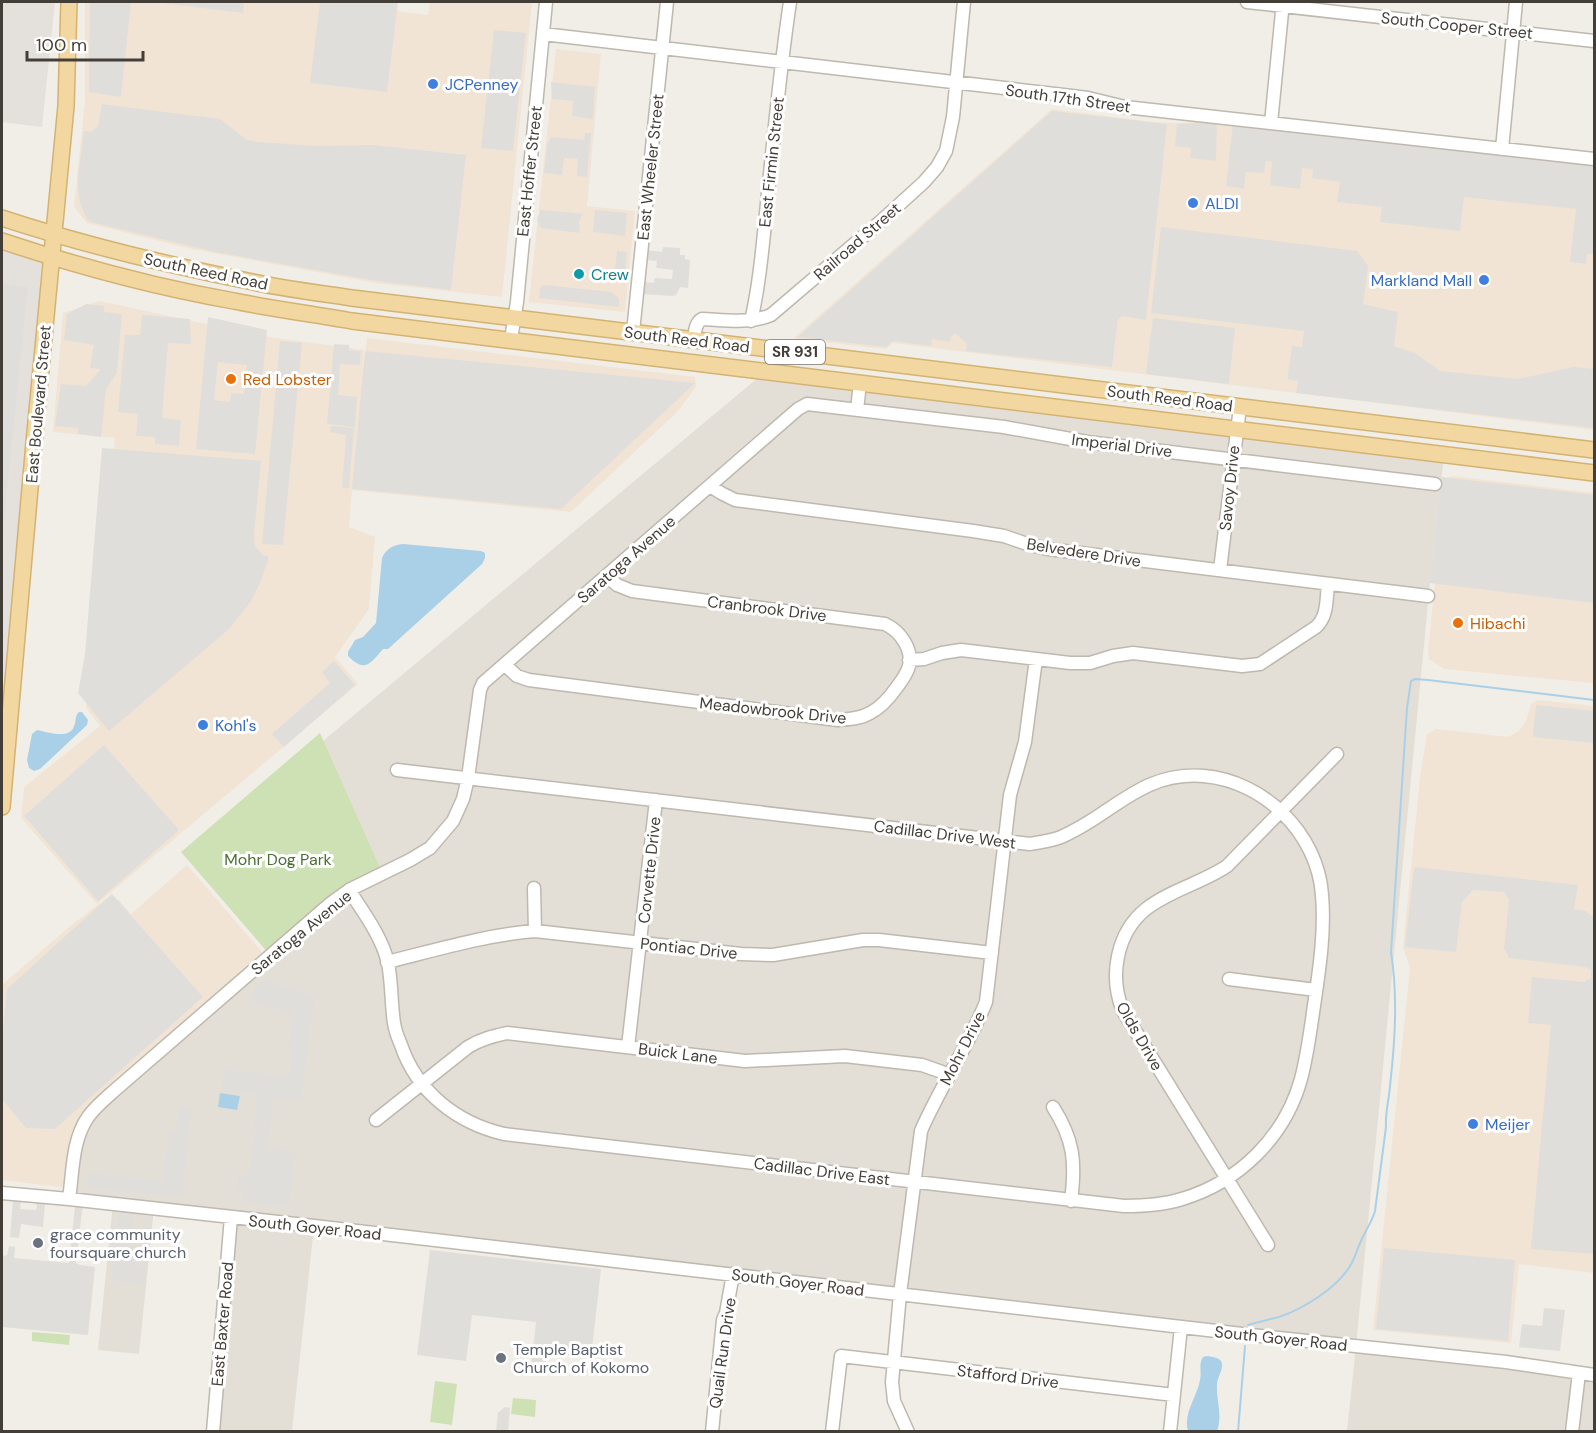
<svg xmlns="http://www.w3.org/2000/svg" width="1596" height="1433" font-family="'DM Sans',sans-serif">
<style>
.residential{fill:#e4dfd6}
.commercial{fill:#f1e4d4}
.industrial{fill:#e4e0dc}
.green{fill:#cee1b5}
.parking{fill:#e0dedb;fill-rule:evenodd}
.water{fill:#aad0e7}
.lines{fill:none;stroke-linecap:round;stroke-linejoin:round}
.stream{stroke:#aad0e7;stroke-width:2}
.minor-casing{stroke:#beb8ae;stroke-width:15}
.major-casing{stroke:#d4b372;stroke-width:18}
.minor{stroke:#fff;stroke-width:12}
.major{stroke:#f2d7a0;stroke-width:15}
.shop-dot{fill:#3f7fe0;stroke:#fff;stroke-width:2}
.culture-dot{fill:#0f9aa8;stroke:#fff;stroke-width:2}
.food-dot{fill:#e8710a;stroke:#fff;stroke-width:2}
.worship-dot{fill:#6b7280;stroke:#fff;stroke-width:2}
.labels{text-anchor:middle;stroke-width:6;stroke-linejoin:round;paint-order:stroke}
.shield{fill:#fff;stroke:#7b7873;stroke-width:1.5}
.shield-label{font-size:15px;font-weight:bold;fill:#433e37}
.street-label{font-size:16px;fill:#433e37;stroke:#fff}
.shop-label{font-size:16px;fill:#366cbe;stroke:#fff;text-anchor:start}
.culture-label{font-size:16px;fill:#0d838f;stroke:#fff;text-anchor:start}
.food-label{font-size:16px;fill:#c56008;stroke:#fff;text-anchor:start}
.park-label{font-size:16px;fill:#4b6e31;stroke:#fff}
.worship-label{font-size:16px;fill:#5b616d;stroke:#fff;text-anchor:start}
</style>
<rect width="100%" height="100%" fill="#f1eee7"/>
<path class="residential" d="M766,371L1444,454L1430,583L1356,1346L1594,1375V1431H1347L1356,1346L314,1227L292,1431H213L231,1217L154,1208L139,1354L98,1350L113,1204L69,1199L89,1115L331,903L383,874L323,741Z"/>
<path class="commercial" d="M85,2H384L402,12L428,15L430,2H532L502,297L376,283L192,249L87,223L74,207L85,100Z
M556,49L601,54L587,206L635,211L625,312L529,302Z
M1052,109L1153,122L1177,123L1216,121L1594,164V430L893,343L886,349L796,339L795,337Z
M100,301L262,336L364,350L363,374L367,338L695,377L696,387L678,411L571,512L352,490L349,527L375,537L369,609L335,657L358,684L97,904L21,818L24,787L100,726L86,708L115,438L53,432L63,313Z
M1452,476L1594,493V683L1444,669L1429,659L1428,652L1445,479Z
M1538,700L1594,706V1273L1519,1264L1511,1343L1373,1330L1410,968L1403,947L1420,778L1427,734L1436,729L1508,737L1519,731L1526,721L1531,704Z
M187,865L262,952L87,1111L68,1188L2,1180V985L68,928L108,897L112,903L118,899L131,914Z"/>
<path class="industrial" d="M2,2H55L42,127L2,122Z
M2,240L52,258L2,811Z"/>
<path class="green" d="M320,733L383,874L349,890L270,955L181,852Z
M32,1332L70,1335L69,1345L32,1341Z
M435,1381L457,1384L452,1425L430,1422Z
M513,1398L536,1400L535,1417L511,1414Z"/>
<path class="parking" d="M90,2H131L121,97L89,92Z
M162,2H244L243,13L162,3Z
M320,2H398L387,92L310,83Z
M494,30L526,33L513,151L481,148Z
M551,82L595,87L593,119L572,116L573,101L552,99Z
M102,104L220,119L247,140L257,142L318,146L373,145L466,155L451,290L377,281L215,252L91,222L87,219L80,203L78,190V176L84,131L91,132L98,126Z
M1052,111L1167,124L1146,320L1122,316L1118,319L1112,367L966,351L967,344L955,333L951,337L950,342L932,339L931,346L893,341L886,347L798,337Z
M1217,122L1216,161L1190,158L1191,148L1175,146L1177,124Z
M1233,123L1594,164V254H1587L1586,264L1570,262L1576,209L1464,197L1460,231L1380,222L1382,207L1337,202L1340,182L1312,178L1313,169L1302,168L1300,189L1270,185L1272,162L1266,161L1264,173L1246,172L1244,189L1226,186Z
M585,133H591L587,177L577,176L578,159L564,158L562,175L544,173L547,146H546L551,137L584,140Z
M541,210L583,214L579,222L580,233L541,228L537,219Z
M595,210L627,213L625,236L593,232Z
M1161,227L1357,251L1368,266L1363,304L1398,312L1394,346L1415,353L1440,371L1518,379L1574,367L1594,369V428L1296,393L1298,381L1288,379V375L1292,346L1302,347L1304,331L1151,313Z
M663,247L680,248V255H685V259L690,260L688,288L680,287L676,295L673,296L642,294L643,282L654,283L655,278L672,279L673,270L656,268L657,261L645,260L646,250L662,252Z
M617,251L627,252L624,281L614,280Z
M2,284L28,286L2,541Z
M544,285L612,292L619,299V307L539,298L540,288Z
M86,304L104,306V312L122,314L117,373L106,389L101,437L78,434V428L55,426L61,384L86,386L101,369L90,368L94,345L64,340L67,314Z
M142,315L190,319L191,344L168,343L162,418L181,420L179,446L155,444V437L136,436L138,414L118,412L125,335H140Z
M208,317L267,330L255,454L196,449ZM218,362L247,365L244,394L231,393L230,402L214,400Z
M1153,318L1235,328L1229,384L1146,374Z
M280,341L302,343L283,545L262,544Z
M334,344L349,345V350L361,351L360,365L340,364L338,395L357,397L355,427L327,424Z
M365,351L695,383L561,509L352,489Z
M331,426L354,428L349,488H342L346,435L330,432Z
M102,448L261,461L254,535L255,546L263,555L269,557L260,583L252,600L228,630L109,731L78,693L85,654Z
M1441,477L1594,495V603L1430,583Z
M334,661L355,685L284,747L272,734L330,683L322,672Z
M1536,705L1594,711V743L1533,737Z
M104,745L179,830L98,901L24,816Z
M1414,867L1578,885L1574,909L1586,911L1590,915L1594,916V1254L1531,1249L1551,1025L1528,1023L1532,977L1584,982L1591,978V970L1586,967L1509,958L1504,948L1509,900L1504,892L1473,890L1462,902L1456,952L1405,947Z
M112,894L203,997L55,1129L26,1128L2,1099V1044L7,989Z
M263,979L315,996L301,1101L274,1098L268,1148L296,1152L289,1207L242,1201L243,1193L234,1187L240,1175L247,1177L251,1162L256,1129H253L257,1095L221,1091L225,1069L289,1076L293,1047L288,1046L293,1015L249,1000Z
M179,1106L192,1107L182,1197L87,1188L89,1173L163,1181L168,1132H176Z
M13,1199L21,1200L20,1209L36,1210L37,1206L35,1201L45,1203L43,1227L21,1224L19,1238L10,1237Z
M73,1204L85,1205L82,1210L76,1263L80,1265L95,1267L88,1335L2,1327V1256L7,1255L9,1246L15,1247L14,1258L69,1263L75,1207Z
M117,1208L135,1210L130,1256L133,1257V1265L147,1267L145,1284L111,1280L119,1211Z
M1384,1248L1515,1260L1508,1341L1376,1329Z
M430,1250L601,1269L591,1358L547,1353L544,1376L530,1375L536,1322L472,1315L466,1361L417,1355Z
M1544,1308L1565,1310L1560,1351L1519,1347L1522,1324L1542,1326Z
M505,1407L510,1408L508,1431H496L498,1413Z"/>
<path class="water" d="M403,544L481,551L485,553V558L482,564L388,649H383C370,664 365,673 348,656V652L355,640L363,637L376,623L382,558C387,548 393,545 403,544Z
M79,712H82L88,720L87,725L40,769L34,771L29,768L27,760L32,734L37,730C47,732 70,740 74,726C77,720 74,717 79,712Z
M220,1093L240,1096L237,1110L218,1107Z
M1207,1356C1212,1357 1218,1357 1221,1361C1225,1368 1217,1377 1217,1384C1216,1401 1223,1415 1217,1431H1188C1183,1413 1197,1397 1200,1380C1202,1371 1198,1365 1203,1357Z"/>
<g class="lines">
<path class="stream" d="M1248,1325C1258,1322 1268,1320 1279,1317C1303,1309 1337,1288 1350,1266C1355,1258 1357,1249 1361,1241C1365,1231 1372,1222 1375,1211L1386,1127C1385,1113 1389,1100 1390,1086C1395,1041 1398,997 1391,952L1407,708L1411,681L1415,679L1428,680L1594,700
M1238,1432L1245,1346"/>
<defs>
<path id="minor" d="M1247,2L1594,41
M543,34L1055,94L1088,98L1125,107L1594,159
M1271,123L1283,2
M1502,149L1516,2
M751,321C760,282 763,242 767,203C774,136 780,68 790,2
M633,332L667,2
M511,339L517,302L546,2
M694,339C695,332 695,323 702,319C725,320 749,324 771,315L880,222L924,182L937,167L946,151L953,117L964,2
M857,410L860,383
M710,486L721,493L735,500L973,531L1004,536L1030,545L1048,549L1428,596
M1220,570L1240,407
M909,660L924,659L942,653L961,650L1070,663H1090L1113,656L1133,653L1242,666L1260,664L1316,627C1328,616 1326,600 1328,585
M505,665L517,676L529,680L838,720C849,719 860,719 870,713C882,707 890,697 897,687C902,680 907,674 909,666C913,649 900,631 885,624L632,591L617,585L607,576
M534,888L535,931
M349,890C364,913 382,937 388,963C392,983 391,1003 394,1023C395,1030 398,1038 401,1045C417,1092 457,1123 504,1134L1124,1206C1143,1206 1163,1205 1182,1199C1239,1182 1285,1137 1301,1079C1308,1053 1311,1025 1315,999C1320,965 1325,929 1322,895C1318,834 1264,781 1204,776C1140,771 1113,815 1061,837C1052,841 1040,842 1030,844L397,770
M387,962C436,950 485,935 535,931L741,954L773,955L863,940H879L992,953
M1229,979L1316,990
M628,1047L656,800
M1053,1107C1074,1140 1076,1162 1071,1201
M376,1120L468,1047C481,1039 493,1036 507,1033L745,1061L845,1056L922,1065L942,1072L948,1076
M2,1193L69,1199L314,1226L1242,1334L1506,1362L1594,1375
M69,1199C73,1171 72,1140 88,1117C95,1107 106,1098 115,1090L331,903L349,890L410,860L430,848L453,821L463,799L468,778L480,690L483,683L798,409L807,404L1004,427L1087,442L1435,484
M1268,1245L1123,1011C1109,977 1116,933 1146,909C1170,890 1202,883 1227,866L1337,754
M213,1432L231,1217
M712,1432L723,1320L726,1313L733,1274
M832,1432L841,1356L1174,1395
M908,1432L894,1401L892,1382L900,1294L921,1131C940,1087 968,1047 986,1002L1010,795L1025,742L1036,659
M1170,1432L1181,1327
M1572,1432L1579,1373"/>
<path id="major" d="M2,218C84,245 168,265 253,282C286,289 319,293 352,298L1594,450
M2,241C77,266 155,287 234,301C273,309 313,314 352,321L1594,473
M2,807L34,443L66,106L69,2"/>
</defs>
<use href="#minor" class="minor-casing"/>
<use href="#major" class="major-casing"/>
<use href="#minor" class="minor"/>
<use href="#major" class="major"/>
</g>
<g class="shop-dot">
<circle cx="433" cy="84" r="6"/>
<circle cx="1193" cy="203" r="6"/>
<circle cx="1484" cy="280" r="6"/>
<circle cx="203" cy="725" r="6"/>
<circle cx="1473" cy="1124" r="6"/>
</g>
<circle class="culture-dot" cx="579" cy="274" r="6"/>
<g class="food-dot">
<circle cx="231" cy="379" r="6"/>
<circle cx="1458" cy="623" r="6"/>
</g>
<g class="worship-dot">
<circle cx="38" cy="1243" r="6"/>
<circle cx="501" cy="1358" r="6"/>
</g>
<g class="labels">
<rect class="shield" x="765" y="340" width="60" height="24" rx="4.5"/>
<g class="shield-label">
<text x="795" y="357">SR 931</text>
</g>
<g class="street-label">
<text transform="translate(1457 25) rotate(6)" y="6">South Cooper Street</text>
<text transform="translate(1068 98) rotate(8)" y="6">South 17th Street</text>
<text transform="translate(771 162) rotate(-84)" y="6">East Firmin Street</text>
<text transform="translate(650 167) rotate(-84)" y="6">East Wheeler Street</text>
<text transform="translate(529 171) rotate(-84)" y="6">East Hoffer Street</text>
<text transform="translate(857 241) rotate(-41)" y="6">Railroad Street</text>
<text transform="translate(206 271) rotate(12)" y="6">South Reed Road</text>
<text transform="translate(687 339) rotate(7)" y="6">South Reed Road</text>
<text transform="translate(1170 398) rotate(7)" y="6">South Reed Road</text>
<text transform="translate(38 404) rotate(-85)" y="6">East Boulevard Street</text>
<text transform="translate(1122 445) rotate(7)" y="6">Imperial Drive</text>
<text transform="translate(1229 488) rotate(-84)" y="6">Savoy Drive</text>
<text transform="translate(1084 552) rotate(9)" y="6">Belvedere Drive</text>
<text transform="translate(626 559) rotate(-41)" y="6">Saratoga Avenue</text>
<text transform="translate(767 608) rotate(7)" y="6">Cranbrook Drive</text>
<text transform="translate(773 710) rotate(6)" y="6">Meadowbrook Drive</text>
<text transform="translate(945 834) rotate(7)" y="6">Cadillac Drive West</text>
<text transform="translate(649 870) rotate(-84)" y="6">Corvette Drive</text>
<text transform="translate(301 932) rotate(-39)" y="6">Saratoga Avenue</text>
<text transform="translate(689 948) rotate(6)" y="6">Pontiac Drive</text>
<text transform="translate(1140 1036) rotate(60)" y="6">Olds Drive</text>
<text transform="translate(962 1048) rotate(-63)" y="6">Mohr Drive</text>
<text transform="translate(678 1053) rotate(7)" y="6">Buick Lane</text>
<text transform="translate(822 1171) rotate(7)" y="6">Cadillac Drive East</text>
<text transform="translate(315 1227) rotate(6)" y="6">South Goyer Road</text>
<text transform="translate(798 1282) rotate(7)" y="6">South Goyer Road</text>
<text transform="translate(222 1324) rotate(-85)" y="6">East Baxter Road</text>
<text transform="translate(1281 1338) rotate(6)" y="6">South Goyer Road</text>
<text transform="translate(722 1353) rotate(-82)" y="6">Quail Run Drive</text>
<text transform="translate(1008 1376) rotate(7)" y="6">Stafford Drive</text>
</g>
<g class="shop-label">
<text x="445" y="90">JCPenney</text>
<text x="1205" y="209">ALDI</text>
<text x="1472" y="286" text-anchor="end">Markland Mall</text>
<text x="215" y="731">Kohl's</text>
<text x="1485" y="1130">Meijer</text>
</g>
<g class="culture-label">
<text x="591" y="280">Crew</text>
</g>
<g class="food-label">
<text x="243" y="385">Red Lobster</text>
<text x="1470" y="629">Hibachi</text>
</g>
<g class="park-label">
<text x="278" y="865">Mohr Dog Park</text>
</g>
<g class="worship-label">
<text x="50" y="1240">grace community<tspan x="50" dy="18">foursquare church</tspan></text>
<text x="513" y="1355">Temple Baptist<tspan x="513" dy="18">Church of Kokomo</tspan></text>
</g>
</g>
<rect width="1596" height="1433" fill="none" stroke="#433e37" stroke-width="6"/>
<path d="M27 51v9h116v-9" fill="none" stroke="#433e37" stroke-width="3"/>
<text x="36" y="51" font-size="18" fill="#433e37" stroke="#ffffff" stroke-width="4.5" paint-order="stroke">100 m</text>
</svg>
